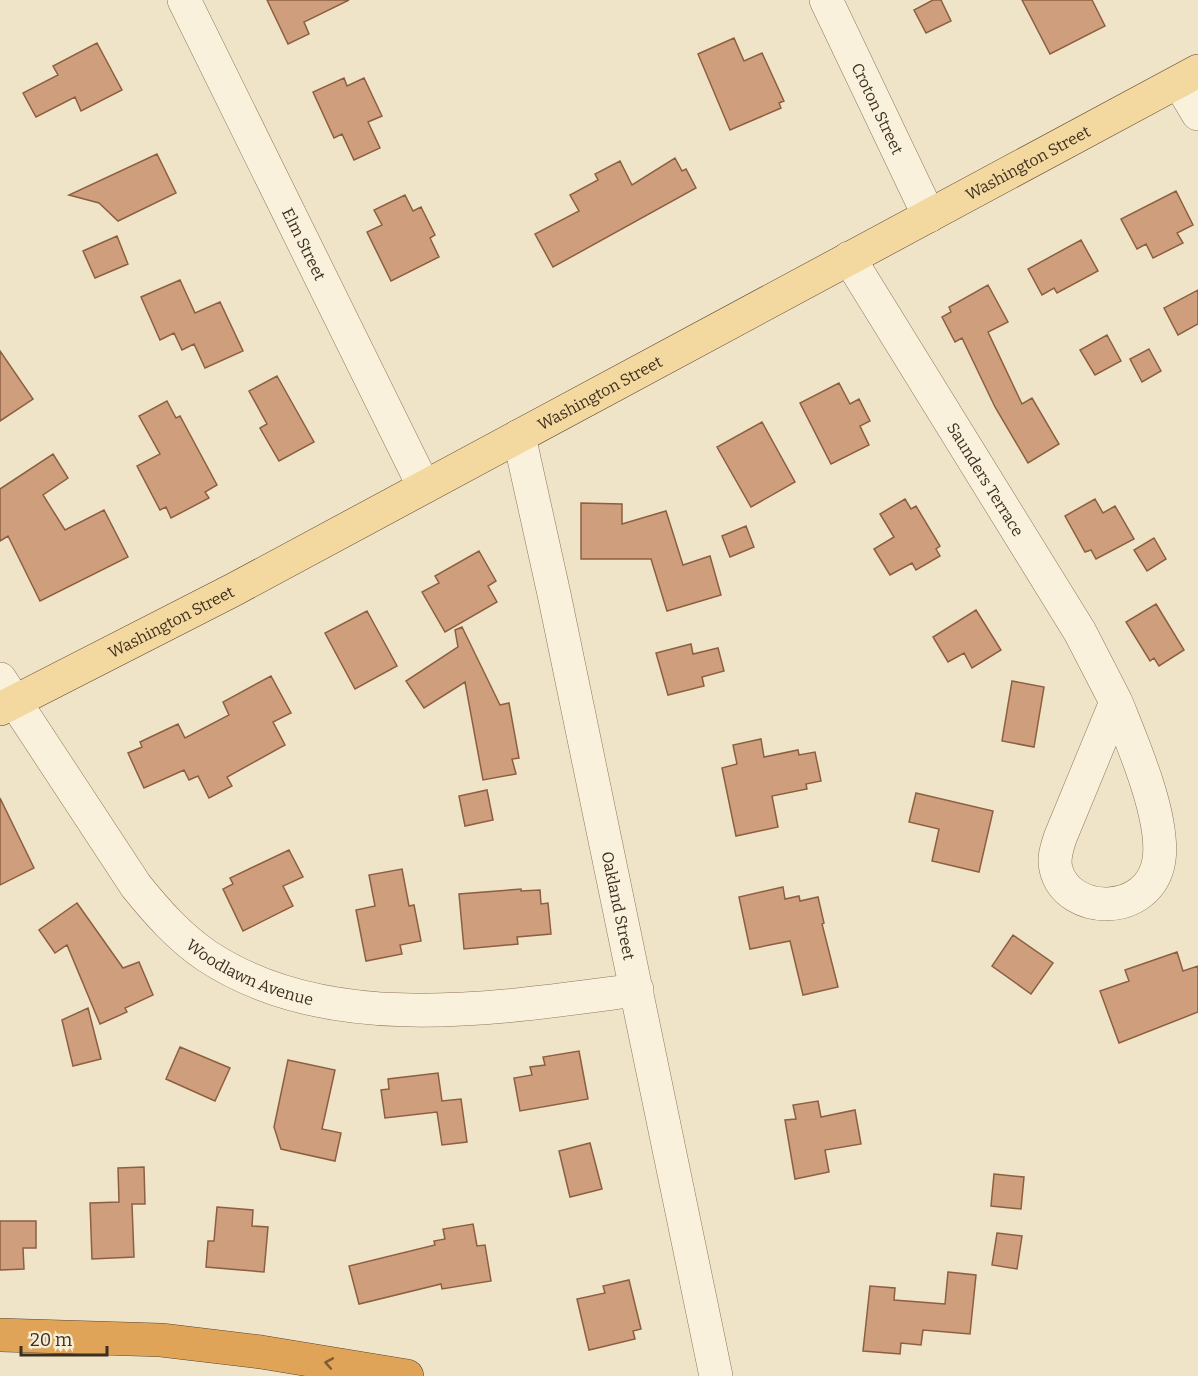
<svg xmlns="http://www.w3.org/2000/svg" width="1198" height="1376" font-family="Bitter,serif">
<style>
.building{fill:#cf9f7d;stroke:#8d5f41;stroke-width:1.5}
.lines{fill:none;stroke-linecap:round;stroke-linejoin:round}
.minor-casing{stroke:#8d765c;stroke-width:34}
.major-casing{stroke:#5b4430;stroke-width:34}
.highway-casing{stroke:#5b4430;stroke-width:34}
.minor{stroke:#faf1dc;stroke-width:33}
.major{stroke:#f3d9a0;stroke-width:33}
.highway{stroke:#e0a458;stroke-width:33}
.oneway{stroke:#7e5d36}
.labels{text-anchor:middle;stroke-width:4.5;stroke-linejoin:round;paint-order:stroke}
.street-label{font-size:16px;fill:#3d2e20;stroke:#f7eed8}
</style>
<rect width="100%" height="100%" fill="#f0e4c8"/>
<path class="building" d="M267,0H349L304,22L309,34L288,44Z
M933,0H941L951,21L926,33L914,10Z
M1022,0H1092L1105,26L1050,54Z
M734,38L744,61L762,53L784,101L779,103L781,108L730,130L698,54Z
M97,43L122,90L81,111L75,97L36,117L23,93L58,75L53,66Z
M344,78L347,86L364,78L382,116L368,122L380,148L354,160L342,134L334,138L313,92Z
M157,154L176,193L118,221L99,203L69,195Z
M675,158L682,171L686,169L696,188L553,267L535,234L579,211L570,195L598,180L595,174L620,161L632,185Z
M1176,191L1193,225L1177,233L1183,243L1153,258L1146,244L1137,249L1121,219Z
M405,195L413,211L421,207L435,235L430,238L439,257L391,281L367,232L382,225L374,210Z
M117,236L128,264L95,278L83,251Z
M1081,240L1098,271L1057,293L1054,288L1042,295L1028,269Z
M180,280L195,313L220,302L243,351L205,368L194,344L182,350L174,333L160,340L141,297Z
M988,285L1008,322L988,332L1022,404L1032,398L1059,444L1028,463L995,407L962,338L955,342L942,317L951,312L949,307Z
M1198,290V324L1178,335L1164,308Z
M1107,335L1121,361L1095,375L1080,350Z
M1149,349L1161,371L1142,382L1130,359Z
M0,351L33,399L0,421Z
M277,376L314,442L279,461L260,428L267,424L249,391Z
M839,383L850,404L859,399L870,421L860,426L869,445L831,464L800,403Z
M167,401L176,418L180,416L217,485L205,492L209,498L171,518L166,507L160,510L137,466L160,454L139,416Z
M762,422L795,482L751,507L717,447Z
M53,454L68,478L43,495L65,530L104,510L128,557L40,601L8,536L0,541V489Z
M905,499L911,509L916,506L940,546L936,549L940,556L916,570L912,563L890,575L874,549L894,537L880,514Z
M1095,499L1103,513L1115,506L1134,539L1096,559L1091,550L1085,552L1065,516Z
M581,503L622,504V524L666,511L683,565L710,556L721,595L667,611L651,559H581Z
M746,526L754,547L730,557L722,536Z
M1154,538L1166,559L1147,571L1134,550Z
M479,551L496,581L488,586L497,602L445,632L422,592L439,583L435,576Z
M1156,604L1184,650L1159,666L1154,658L1150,661L1126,622Z
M976,610L1001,650L972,668L964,653L948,662L933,637Z
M367,611L397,666L355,689L325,633Z
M462,627L500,705L509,703L519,758L512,759L516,774L483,780L465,682L424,708L406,681L458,647L455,630Z
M691,644L693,654L718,648L724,671L702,677L704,686L668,695L656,653Z
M271,676L291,713L273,722L285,745L227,777L232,786L209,798L198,776L189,780L184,770L144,788L128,753L142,747L140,742L178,724L185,738L229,715L223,702Z
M1012,681L1044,687L1034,747L1002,741Z
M761,739L764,757L798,750L799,755L815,752L821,781L806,784L807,789L772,796L778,827L736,836L722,768L737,764L733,745Z
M487,790L493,820L465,826L459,796Z
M916,793L993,811L979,872L932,861L939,829L909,822Z
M0,798L34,868L0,885Z
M289,850L303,877L283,886L293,906L243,931L223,889L233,884L230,878Z
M402,869L409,906L414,905L421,941L400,945L402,954L366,961L356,910L375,906L369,875Z
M783,887L785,899L799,896L800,901L818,897L824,923L822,924L838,987L803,995L790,941L750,949L739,897Z
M521,889V891L540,890L541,904L548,903L551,934L517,937L518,944L464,949L459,894Z
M77,903L123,968L139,962L153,995L125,1008L127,1012L100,1024L67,945L55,953L39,930Z
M1013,935L1053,963L1031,994L992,966Z
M1177,952L1183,971L1198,966V1012L1119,1043L1100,991L1129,981L1125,970Z
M88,1008L101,1059L73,1066L62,1020Z
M180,1047L230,1068L215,1101L166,1079Z
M579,1051L588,1099L520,1111L514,1078L532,1075L530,1067L545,1065L543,1057Z
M288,1060L335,1070L322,1129L341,1133L335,1161L281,1149L274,1127Z
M438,1073L442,1101L461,1099L467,1142L442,1145L437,1112L385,1118L381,1090L389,1089L388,1079Z
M818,1101L821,1117L855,1110L861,1144L825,1150L829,1172L795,1179L785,1120L796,1119L793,1105Z
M590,1143L602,1189L570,1197L559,1151Z
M144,1167L145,1204H132L134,1257L92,1259L90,1203L119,1202L118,1168Z
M994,1174L1024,1177L1021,1209L991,1206Z
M217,1207L253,1210L252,1226L268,1227L264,1272L206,1267L208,1241H214Z
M0,1221H36V1248H23L24,1269L0,1270Z
M473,1224L477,1246L485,1245L491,1281L442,1289L441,1284L359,1304L349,1266L435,1245L434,1241L445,1239L443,1229Z
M997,1233L1022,1236L1017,1269L992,1265Z
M948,1272L976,1275L970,1334L923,1330L921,1345L901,1343L900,1354L863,1351L870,1286L895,1288L894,1300L945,1304Z
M629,1280L641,1329L633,1331L635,1339L589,1350L577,1299L605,1293L603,1286Z"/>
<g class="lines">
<defs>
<g id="minor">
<path id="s1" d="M184,0L424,487"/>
<path id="s2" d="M826,0L929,216"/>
<path d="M1179,82L1198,114"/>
<path id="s3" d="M849,258L1080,632L1116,702L1060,838C1057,848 1053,858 1056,869C1067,916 1150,918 1159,860C1165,817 1132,742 1116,702"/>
<path id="s4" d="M519,436L554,594L716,1376"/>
<path id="s5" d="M0,679L136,886C157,912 179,937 207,956C330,1037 499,1008 637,990"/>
</g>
<g id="major">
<path id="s6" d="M0,709L233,590L1198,71"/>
</g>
<path id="highway" d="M0,1335L161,1340L261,1352L407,1376"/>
</defs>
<use href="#minor" class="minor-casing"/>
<use href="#major" class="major-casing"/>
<use href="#highway" class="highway-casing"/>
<use href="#minor" class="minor"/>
<use href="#major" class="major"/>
<use href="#highway" class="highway"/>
</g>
<defs><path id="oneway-chevron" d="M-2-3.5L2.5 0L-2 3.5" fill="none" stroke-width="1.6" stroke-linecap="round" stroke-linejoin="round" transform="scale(1.5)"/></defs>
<use class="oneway" href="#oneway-chevron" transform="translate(329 1363) rotate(-170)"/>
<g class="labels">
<g class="street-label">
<text dy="6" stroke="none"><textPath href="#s2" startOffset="120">Croton Street</textPath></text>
<text dy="6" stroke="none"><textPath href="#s6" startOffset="1164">Washington Street</textPath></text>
<text dy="6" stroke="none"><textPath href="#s1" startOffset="272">Elm Street</textPath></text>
<text dy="6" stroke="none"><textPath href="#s6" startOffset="678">Washington Street</textPath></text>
<text dy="6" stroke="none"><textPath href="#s3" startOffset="260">Saunders Terrace</textPath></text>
<text dy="6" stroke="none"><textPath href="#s6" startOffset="192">Washington Street</textPath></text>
<text dy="6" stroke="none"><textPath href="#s4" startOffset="480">Oakland Street</textPath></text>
<text dy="6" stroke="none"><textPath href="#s5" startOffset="394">Woodlawn Avenue</textPath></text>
</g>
</g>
<path d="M21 1346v9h86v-9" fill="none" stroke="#3d2e20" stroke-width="3"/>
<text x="30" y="1346" font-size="18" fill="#3d2e20" stroke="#f7eed8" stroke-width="4.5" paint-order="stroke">20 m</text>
</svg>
